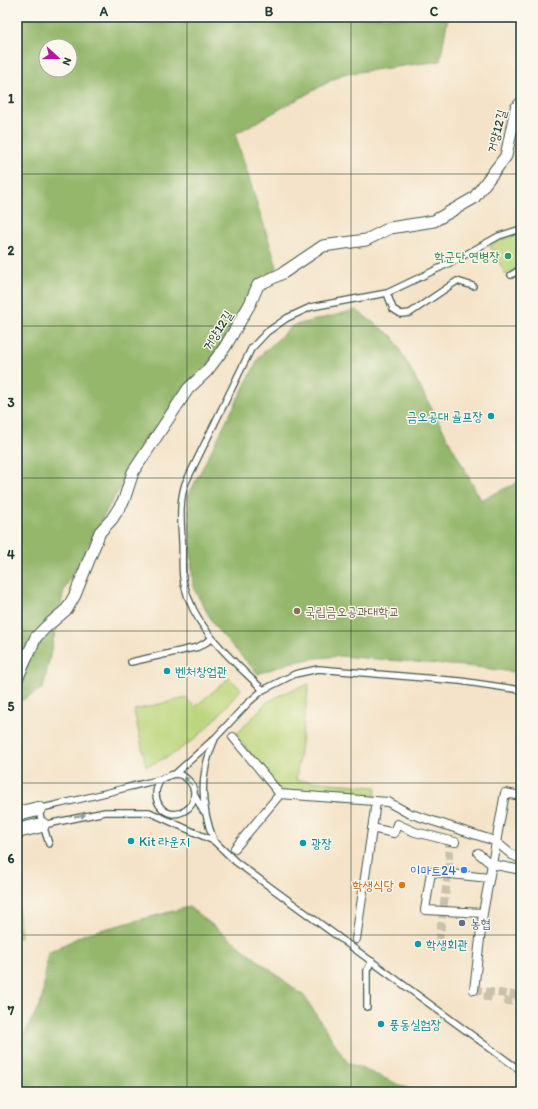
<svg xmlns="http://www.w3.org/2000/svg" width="538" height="1109" font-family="Itim,'Poor Story',sans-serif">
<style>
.green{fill:#bbd67c;stroke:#6d8a58}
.forest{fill:#94b76c;stroke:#5a7a50;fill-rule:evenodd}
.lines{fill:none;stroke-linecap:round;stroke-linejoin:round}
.pedestrian-tunnel{stroke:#c9c2aa;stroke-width:8;stroke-dasharray:8 4;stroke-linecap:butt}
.service-casing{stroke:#3f564a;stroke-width:8}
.pedestrian-casing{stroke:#3f564a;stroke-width:10}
.minor-casing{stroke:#3f564a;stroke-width:13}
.tertiary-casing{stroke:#3f564a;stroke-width:16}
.service{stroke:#fff;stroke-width:5.5}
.pedestrian{stroke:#fff;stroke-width:8}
.minor{stroke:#fff;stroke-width:11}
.tertiary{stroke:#fff;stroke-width:14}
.oneway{fill:#8f9e9a}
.grid{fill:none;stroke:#1f3d34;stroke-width:1;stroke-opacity:0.55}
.leisure-dot{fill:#2e9e5b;stroke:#fbf7ec;stroke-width:1.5}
.culture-dot{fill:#0f9aa8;stroke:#fbf7ec;stroke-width:1.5}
.education-dot{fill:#8d6e63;stroke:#fbf7ec;stroke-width:1.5}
.shop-dot{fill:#3f7fe0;stroke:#fbf7ec;stroke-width:1.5}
.food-dot{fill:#e8710a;stroke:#fbf7ec;stroke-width:1.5}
.service-dot{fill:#5c6f8a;stroke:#fbf7ec;stroke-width:1.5}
.labels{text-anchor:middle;stroke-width:3;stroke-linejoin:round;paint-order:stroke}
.street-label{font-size:13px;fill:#1f3d34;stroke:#fbf7ec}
.leisure-label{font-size:13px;fill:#27864d;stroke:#fbf7ec;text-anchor:end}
.culture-label{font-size:13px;fill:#0d838f;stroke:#fbf7ec;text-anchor:start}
.education-label{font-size:13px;fill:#785e54;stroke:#fbf7ec;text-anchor:start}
.shop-label{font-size:13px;fill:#366cbe;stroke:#fbf7ec;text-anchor:end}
.food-label{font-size:13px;fill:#c56008;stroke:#fbf7ec;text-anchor:end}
.service-label{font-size:13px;fill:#4e5e75;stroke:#fbf7ec;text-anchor:start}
.neatline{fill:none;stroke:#1f3d34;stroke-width:1.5}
.grid-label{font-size:13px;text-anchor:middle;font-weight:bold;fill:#1f3d34}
</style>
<rect width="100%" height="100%" fill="#fbf7ec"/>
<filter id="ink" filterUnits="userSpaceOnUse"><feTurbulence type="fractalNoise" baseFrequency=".025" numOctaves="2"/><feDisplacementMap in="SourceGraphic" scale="8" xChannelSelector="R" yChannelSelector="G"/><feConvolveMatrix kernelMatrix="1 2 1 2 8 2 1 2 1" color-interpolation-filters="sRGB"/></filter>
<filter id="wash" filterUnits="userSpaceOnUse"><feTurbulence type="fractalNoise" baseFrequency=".012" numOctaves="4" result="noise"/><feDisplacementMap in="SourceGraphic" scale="16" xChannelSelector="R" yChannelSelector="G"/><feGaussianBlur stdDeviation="0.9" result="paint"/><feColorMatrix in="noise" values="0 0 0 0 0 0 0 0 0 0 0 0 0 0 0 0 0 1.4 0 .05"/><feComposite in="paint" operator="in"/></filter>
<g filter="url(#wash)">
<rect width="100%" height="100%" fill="#f4e3c8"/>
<path class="green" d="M521,233V266L506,275L490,246L499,240Z
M229,678L241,689C214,722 188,752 146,766L134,710L186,698L195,707Z
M309,684L296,780L376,787L374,802L280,791L236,735L266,703L284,693Z
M17,896L21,936L17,939Z"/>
<path class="forest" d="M17,17H448L440,61L343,74L235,134L277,267L113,499L64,590L43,688L17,703ZM46,46H70V70H46Z
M356,310L393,337L481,500L521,481V673L476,667L340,656L317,658L289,663L258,674L216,628L193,587L188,496L260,356L292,326Z
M189,907L304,996L347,1062L416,1092H17V1048L42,1000L48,953L85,934Z"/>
</g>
<g filter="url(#ink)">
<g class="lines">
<path class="pedestrian-tunnel" d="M439,942L449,864V840
M474,990L521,996
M487,1001L488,992
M508,1005L509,995"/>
<defs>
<path id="service" d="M511,275L521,269
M387,293L393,309L401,314L410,313L457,281L473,286
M131,662L198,647L212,639
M263,690C231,658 195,630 184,584C181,571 183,555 182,541C181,521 179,503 185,484L251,349L267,332L287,318L311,307L387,293L452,262L499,236L521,229
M175,774L216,737L248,703L263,690L295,674L318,669L460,681L521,690
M194,794L203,811
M43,825L105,812H149L214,841L236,862L521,1071
M214,841C200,804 199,775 215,739
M49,844L38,809C68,802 99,795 129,787C140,784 151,782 162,779C167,777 171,774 176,774C186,775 195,785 194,795C194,801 191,807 186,810C165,824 145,796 163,778
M367,1007V970L372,961"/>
<path id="pedestrian" d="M233,737L280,794L388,802L408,813L495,841L512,855L521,859
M372,828L394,833L397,824L415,832L455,842
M235,848L280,794
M478,853L491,864L521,870
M483,913L425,910L431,872L489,878
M356,939L376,802
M474,990L483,913L505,793L521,796"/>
<path id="minor" d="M17,679L36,637L47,626L67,609L75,595L100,532L112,519L124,500L133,472L188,389L207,371L225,347L250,304L258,285L283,273L323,246L366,240L390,228L434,221L474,198L506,156L516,108L521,103"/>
<path id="tertiary" d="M17,814L38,809
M17,831L42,825"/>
</defs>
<use href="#service" class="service-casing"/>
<use href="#pedestrian" class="pedestrian-casing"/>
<use href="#minor" class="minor-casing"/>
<use href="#tertiary" class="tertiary-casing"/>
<use href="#service" class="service"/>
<use href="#pedestrian" class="pedestrian"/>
<use href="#minor" class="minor"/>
<use href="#tertiary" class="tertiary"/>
</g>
<defs><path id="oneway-solid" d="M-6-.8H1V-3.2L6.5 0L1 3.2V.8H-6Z"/></defs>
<g class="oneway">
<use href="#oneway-solid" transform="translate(188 781) rotate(-134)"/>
<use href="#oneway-solid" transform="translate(80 816) rotate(-10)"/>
</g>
</g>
<path class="grid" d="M187,17V1092M351,17V1092M17,174H521M17,326H521M17,478H521M17,631H521M17,783H521M17,935H521"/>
<circle class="leisure-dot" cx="508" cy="256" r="4"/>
<g class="culture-dot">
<circle cx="491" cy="416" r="4"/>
<circle cx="167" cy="671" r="4"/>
<circle cx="131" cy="841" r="4"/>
<circle cx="303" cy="843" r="4"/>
<circle cx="418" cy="944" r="4"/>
<circle cx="381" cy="1024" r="4"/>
</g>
<circle class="education-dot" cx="297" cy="611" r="4"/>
<circle class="shop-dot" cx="464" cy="870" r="4"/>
<circle class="food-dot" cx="402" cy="885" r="4"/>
<circle class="service-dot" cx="462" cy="923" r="4"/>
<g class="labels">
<g class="street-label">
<text transform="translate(496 131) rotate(-75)" y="5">거양12길</text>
<text transform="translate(217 330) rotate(-57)" y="5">거양12길</text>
</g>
<g class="leisure-label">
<text x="500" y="261">학군단 연병장</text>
</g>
<g class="culture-label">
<text x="483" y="421" text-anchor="end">금오공대 골프장</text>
<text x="175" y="676">벤처창업관</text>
<text x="139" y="846">Kit 라운지</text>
<text x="311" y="848">광장</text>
<text x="426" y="949">학생회관</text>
<text x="389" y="1029">풍동실험장</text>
</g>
<g class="education-label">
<text x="305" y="616">국립금오공과대학교</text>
</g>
<g class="shop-label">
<text x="456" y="875">이마트24</text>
</g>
<g class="food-label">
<text x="394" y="890">학생식당</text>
</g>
<g class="service-label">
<text x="470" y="928">농협</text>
</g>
</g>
<rect width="538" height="1109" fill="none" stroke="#fbf7ec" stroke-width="44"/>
<g transform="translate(58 58) rotate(111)"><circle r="19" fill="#fbf7ec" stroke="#a3ada2"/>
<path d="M0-3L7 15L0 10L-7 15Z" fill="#b5179e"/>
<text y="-6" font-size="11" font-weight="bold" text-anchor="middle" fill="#1f3d34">N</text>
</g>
<rect x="22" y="22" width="494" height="1065" class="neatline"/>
<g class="grid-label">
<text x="104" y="16">A</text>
<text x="269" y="16">B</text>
<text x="434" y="16">C</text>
<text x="11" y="103">1</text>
<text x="11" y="255">2</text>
<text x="11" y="407">3</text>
<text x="11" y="559">4</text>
<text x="11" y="711">5</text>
<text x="11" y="863">6</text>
<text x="11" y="1015">7</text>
</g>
</svg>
